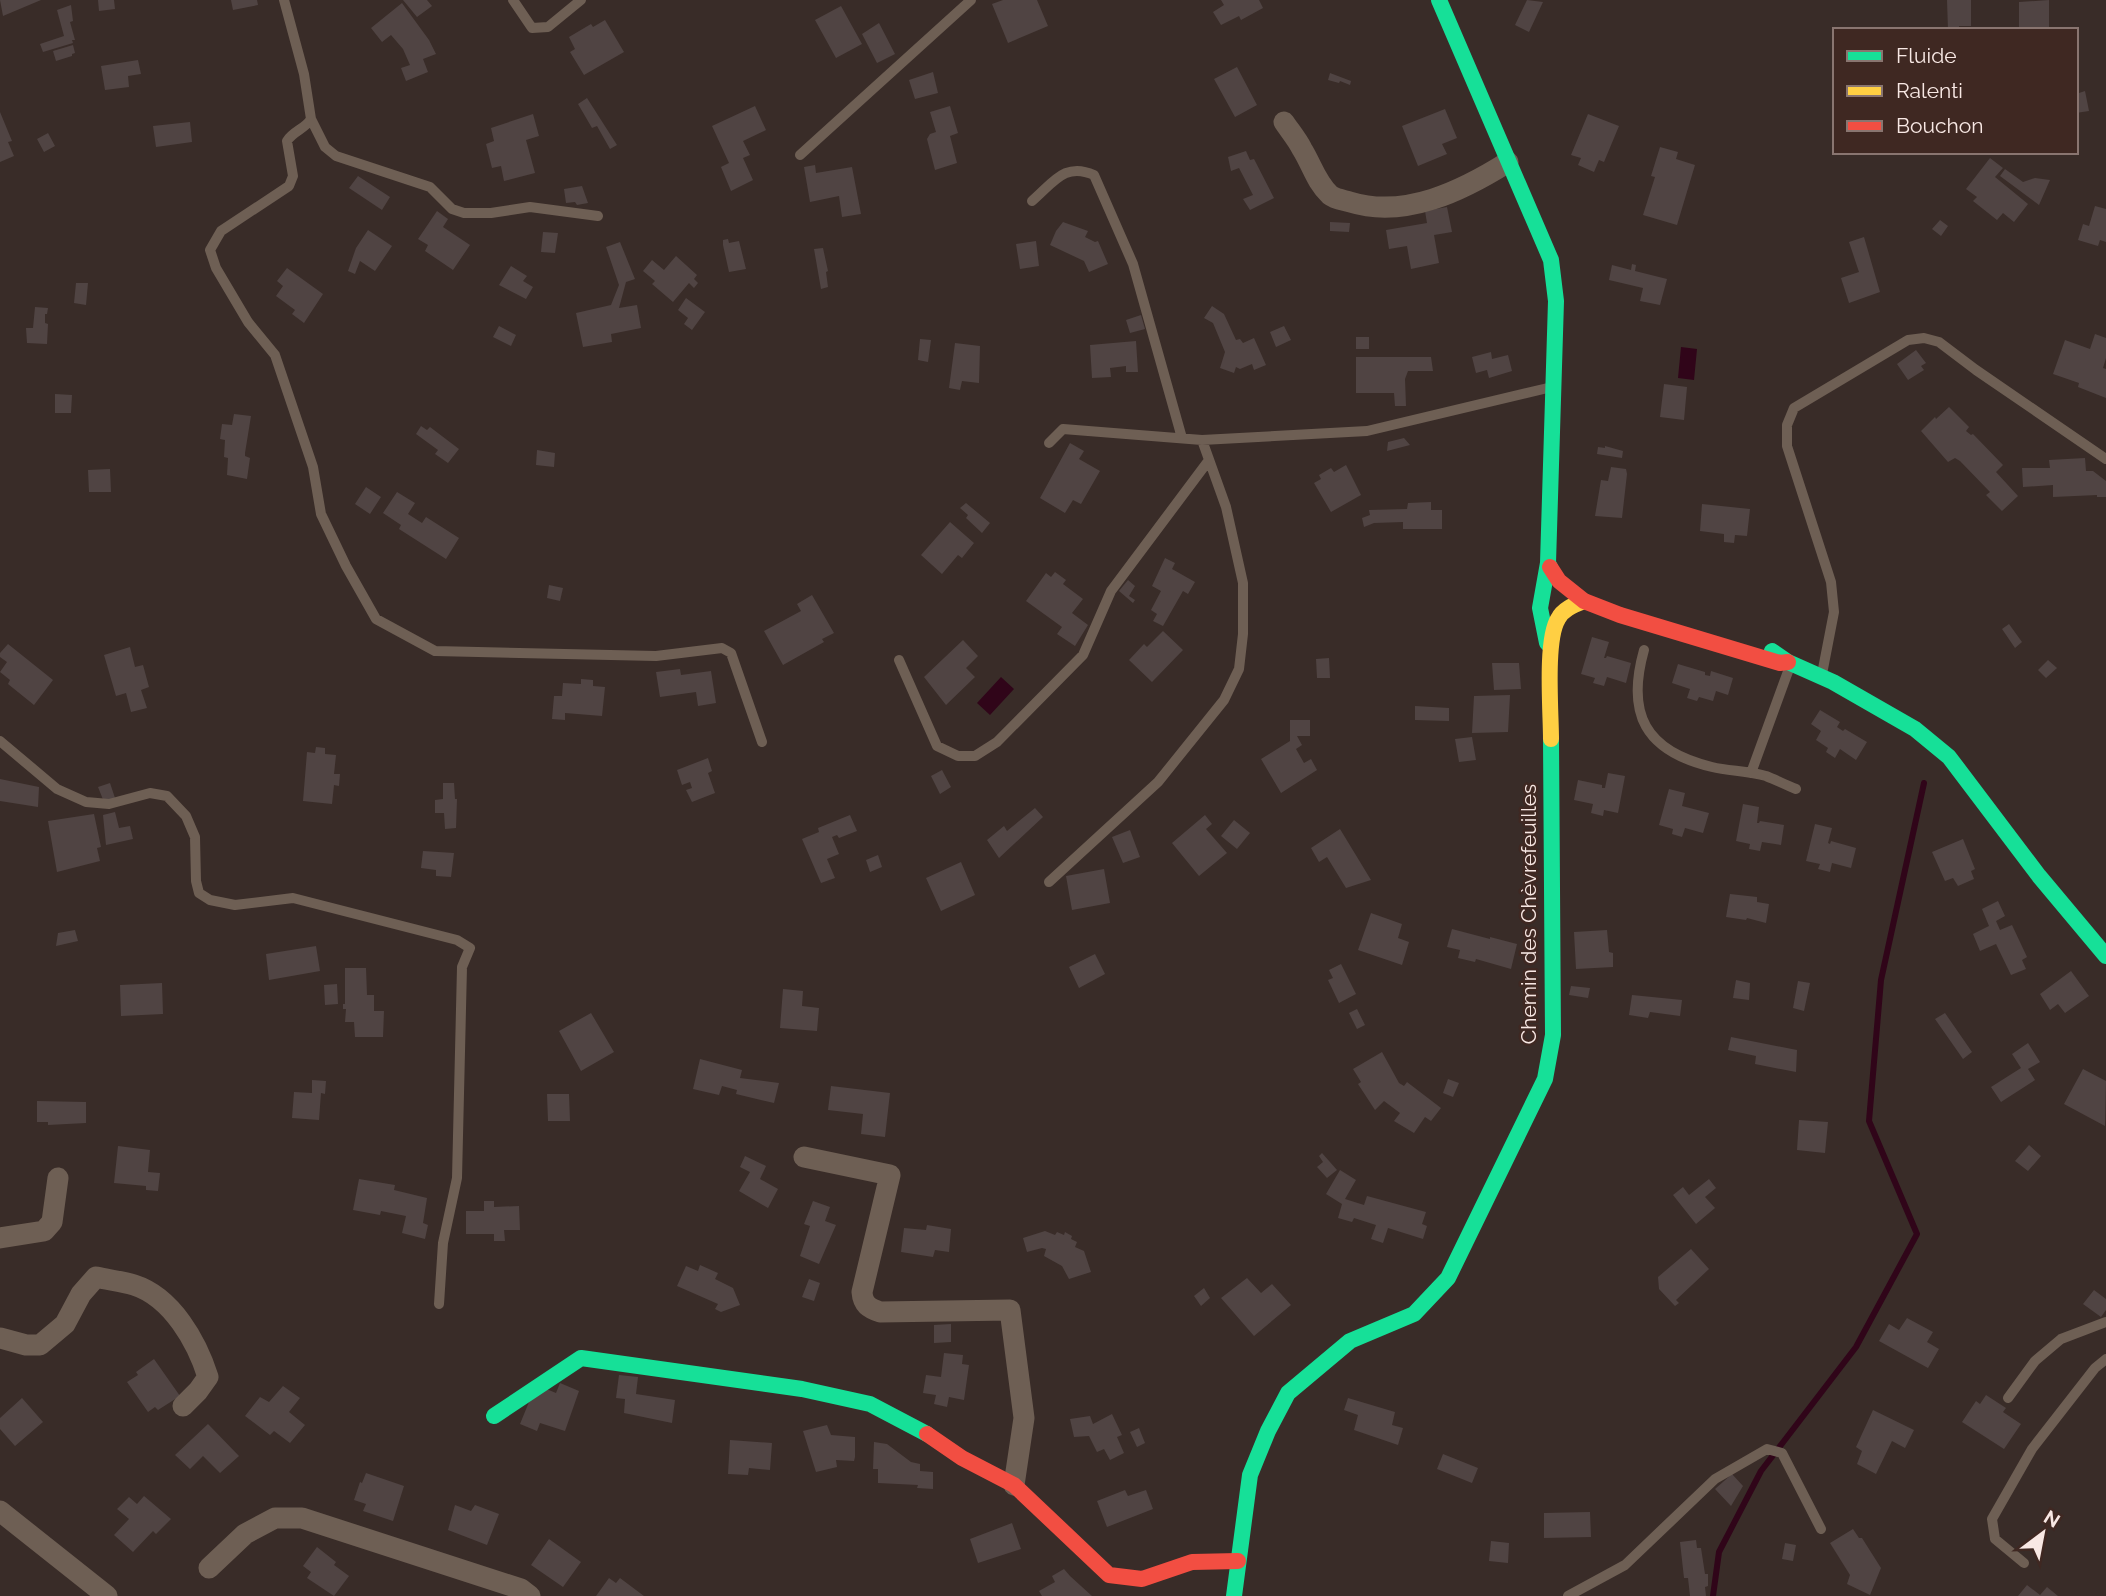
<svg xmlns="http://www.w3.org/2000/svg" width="2106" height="1596" font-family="Raleway,sans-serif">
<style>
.water{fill:#300519}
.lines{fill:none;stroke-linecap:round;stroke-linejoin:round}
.stream{stroke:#300519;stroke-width:6}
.building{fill:#504443}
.lane{stroke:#6e5f54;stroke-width:10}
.street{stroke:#6e5f54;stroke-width:21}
.fast{stroke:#16e098;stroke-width:16}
.slow{stroke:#ffcf43;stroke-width:16}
.jam{stroke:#f24e42;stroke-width:16}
.labels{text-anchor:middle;stroke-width:5;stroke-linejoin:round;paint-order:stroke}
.street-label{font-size:21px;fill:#f8e8e4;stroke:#3f2822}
</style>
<rect width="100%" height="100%" fill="#392c28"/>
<path class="water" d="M1681,347L1697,349L1694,380L1678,378Z
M1001,677L1014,689L990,715L977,703Z"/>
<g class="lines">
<path class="stream" d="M1713,1596L1719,1552L1761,1471L1856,1347L1917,1234L1869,1121L1881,980L1924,783"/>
</g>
<path class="building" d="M0,0H41L3,16Z
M98,0H114L115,9L99,11Z
M231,0H257L258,5L233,10Z
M403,0H427L432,6L417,17Z
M1003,0H1037L1048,26L1008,43L992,4Z
M1221,0H1259L1263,8L1241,20L1239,16L1221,25L1213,12L1224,5Z
M1527,0L1543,2L1529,32L1515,25Z
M1947,0H1971V26H1959V30H1948Z
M2049,0V30H2019V2Z
M402,3L429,40L436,54L423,59L428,72L406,81L401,68L410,65L403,49L391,35L382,42L371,28Z
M71,5L73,21L70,22L75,40H72L73,43L43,52L40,44L64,36L57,10Z
M841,6L862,44L836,58L815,20Z
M605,20L624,52L584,75L570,52L575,49L569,37L591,24L593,27Z
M879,23L895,54L877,63L862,34Z
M73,45L75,53L72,54V56L56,61L53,51Z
M138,60L141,74L128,76L129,87L105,90L101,66Z
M1237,67L1257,105L1235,117L1214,79Z
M933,72L938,93L915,99L909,80Z
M1330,73L1351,81L1350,85L1340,81L1339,83L1328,80Z
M2085,91L2089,111L2076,113V94Z
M587,98L617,145L610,149L597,126L592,128L578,104Z
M755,106L766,130L743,141L750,155L743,158L753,180L731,191L721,167L729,163L712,126Z
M950,106L958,133L950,136L957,163L935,170L927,139L930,134L936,132L930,112Z
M1445,109L1457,138L1442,144L1447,154L1418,166L1402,126Z
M0,112L12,141L8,142L14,156L0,162Z
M533,114L539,136L526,140L535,173L504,181L501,166L492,168L486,144L494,141L491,128Z
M1588,114L1619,126L1604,162L1599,160L1594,172L1578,165L1581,158L1571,155Z
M190,122L192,142L156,147L153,126Z
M48,133L55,146L44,152L37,139Z
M1660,147L1678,152L1676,159L1695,165L1677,225L1643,215L1655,177L1651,176Z
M1246,151L1250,160L1254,159L1274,198L1250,210L1243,199L1253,195L1239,168L1231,171L1228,157Z
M1990,158L2003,168L1995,177L2028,204L2014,222L2003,213L1997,220L1973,201L1977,197L1966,189Z
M815,165L816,173L852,167L861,214L842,217L839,196L810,202L804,167Z
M2005,169L2023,182L2035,178L2050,180L2039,205L2000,176Z
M358,176L390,197L382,210L349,188Z
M582,186L588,203L577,205L575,202L566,203L564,189Z
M2095,206L2106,209V242L2100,240L2098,246L2078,240L2083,224L2089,226Z
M1447,207L1452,232L1434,235L1439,263L1411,269L1407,246L1389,249L1386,230L1427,223L1425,211Z
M437,211L448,219L443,227L470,245L453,270L425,251L428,245L418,239Z
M1940,220L1948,226L1941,236L1932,229Z
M1063,222L1088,231L1085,237L1095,242L1098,241L1108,264L1089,272L1084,261L1050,245L1056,231Z
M1330,222L1350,223L1349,232L1330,231Z
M368,230L392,246L375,271L360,261L355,274L348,271L356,248Z
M543,232L558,233L555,253L541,252Z
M1864,237L1880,292L1849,303L1841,278L1859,272L1849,242Z
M728,239L729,243L739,241L746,269L729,272L723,245V240Z
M1036,241L1039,266L1020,269L1016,244Z
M620,242L635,279L626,282L619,308L637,305L641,328L611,334L612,342L583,347L576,313L611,305L619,285L606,247Z
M823,248L828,271L826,272L828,287L821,289L814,249Z
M676,256L697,275L694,279L698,283L694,288L689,283L673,302L652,284L655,281L643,271L652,260L664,270Z
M1632,264L1636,265L1635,271L1667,279L1660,305L1640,301L1643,288L1609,280L1612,265L1631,270Z
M511,266L527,276L523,281L533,287L526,299L499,285Z
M287,268L323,294L304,323L292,314L295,310L276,296L283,286L277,281Z
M76,283H88L86,305L74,303Z
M686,298L705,312L692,330L684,324L688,318L678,310Z
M1212,306L1224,314L1236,340L1240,339L1243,343L1254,338L1266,365L1254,370L1252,364L1240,369L1236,367L1234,373L1220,368L1225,352L1213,323L1204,318Z
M35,307L48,308L47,314H45V323L48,324L47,344L27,343L26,328H33Z
M1141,315L1145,329L1130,333L1126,320Z
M499,326L516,335L511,346L493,337Z
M1284,326L1291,340L1276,347L1270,332Z
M2095,334L2106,338V358L2103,368L2106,369V398L2078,387L2079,383L2053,374L2065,340L2090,349Z
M1356,337H1369V349H1356Z
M920,339L931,340L928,362L918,360Z
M1136,341L1138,372H1126V366L1110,368L1111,377L1092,378L1090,345Z
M955,343L980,346L979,383L962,381L960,390L949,388Z
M1916,350L1926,363L1921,366L1924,370L1908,380L1897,364Z
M1491,352L1492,359L1508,355L1512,371L1489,378L1487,370L1476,373L1472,357Z
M1356,357H1431L1433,371H1408L1405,379L1406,406H1395L1394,393H1356Z
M1664,384L1687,387L1684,420L1660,417Z
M55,394L72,395L71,413H55Z
M1949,407L1969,427L1966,431L1971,435L1973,434L2003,465L1996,472L2018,496L2002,511L1986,495L1990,492L1960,461L1955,458L1948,462L1921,431L1935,417L1936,419Z
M234,414L251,416L245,453V456L250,458L247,479L227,475L228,458L224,457L225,440L220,439L222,424L232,425Z
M421,426L427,430L430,427L459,449L448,463L435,454L438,450L416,434Z
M1404,438L1410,445L1387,451L1388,442Z
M1070,443L1084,451L1079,459L1100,471L1081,504L1073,500L1065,513L1040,498Z
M1605,446L1623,451L1622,458L1597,454L1598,447L1605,448Z
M537,450L555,453L554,467L536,465Z
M2085,458L2086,471H2093L2106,481V497H2097V495L2053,497V485L2023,487L2022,468H2050L2049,460Z
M1346,465L1361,495L1331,512L1314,483L1321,479L1319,475L1331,468L1334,472Z
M1611,467L1626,469L1627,474L1622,518L1595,516L1601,480L1608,481Z
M110,469L111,492H89L88,470Z
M366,487L381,497L370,514L355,504Z
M397,492L415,503L408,514L422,523L426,517L459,538L446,559L399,529L401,525L383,513Z
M1431,502V510H1442V529H1403V522L1374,523L1364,527L1362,518L1370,515L1369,510L1407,509L1408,503Z
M966,503L990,523L982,533L966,518L968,515L960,508Z
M1702,504L1750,509L1747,536L1735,535L1734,543L1724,542V534L1700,531Z
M950,522L974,543L962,558L958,555L942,574L921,555Z
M1165,558L1175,563L1172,569L1195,582L1188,594L1183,591L1163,626L1153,621L1157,614L1151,610L1161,591L1152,586Z
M1055,572L1066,580L1063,584L1083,599L1072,613L1088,625L1075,646L1057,634L1062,627L1026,601L1046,573L1051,577Z
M1128,580L1135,586L1129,596L1135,600L1133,603L1119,591Z
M549,585L563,588L560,601L547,598Z
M812,595L834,633L822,639L824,642L783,665L764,631L801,611L797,604Z
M2009,624L2022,642L2015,648L2002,629Z
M1163,631L1183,650L1152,682L1129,660L1144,644L1147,647Z
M1592,637L1609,642L1604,658H1606L1607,656L1631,663L1626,683L1607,677L1604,686L1593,683L1595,678L1581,674Z
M963,640L978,656L966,668L975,677L946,705L924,677Z
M8,644L53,680L34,705L8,684L10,680L0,672L7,662L0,657V653Z
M130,647L135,667L143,665L149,687L141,690L147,708L131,712L126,693L116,696L104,655Z
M1329,658L1330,678H1317L1316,659Z
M2048,660L2057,668L2046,678L2038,670Z
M1492,663H1519L1521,689L1494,690Z
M1678,664L1705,672V675L1710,676L1711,671L1733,678L1728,695L1716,691L1713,701L1699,697L1697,701L1687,698L1690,689L1672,683Z
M680,669L681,675L711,671L716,703L698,706L696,692L660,697L656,672Z
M581,679L593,680V686L605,687L602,716L565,713V720L552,719L554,696H562L563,683L581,684Z
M1510,695L1508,732L1472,733L1474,696Z
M1415,706L1449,708V721L1415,720Z
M1820,710L1840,722L1837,727L1843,731L1845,729L1867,742L1856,760L1840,749L1835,758L1826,752L1828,748L1816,740L1821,731L1811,724Z
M1290,720H1310V736H1297L1302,745L1296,749L1304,763L1311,759L1317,770L1281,793L1261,759L1290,741Z
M1472,737L1476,760L1459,762L1455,739Z
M316,747L325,748V754L336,755L334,774H340L339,786L334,785L332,804L303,801L307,752L315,753Z
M708,758L712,771L708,773L715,793L692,802L686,790L692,788L690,782L682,785L677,770Z
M942,770L951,787L940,794L931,776Z
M1608,773L1625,776L1618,813L1604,810L1603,816L1591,813L1593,804L1574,800L1578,780L1602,785V788H1605Z
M0,779L39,787L38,807L0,801Z
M110,783L115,798L104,802L98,787Z
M443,783H454L455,799H457L456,828L445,829L444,813H435V800L443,799Z
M1669,789L1685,793L1682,806L1709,813L1703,833L1685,828L1682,837L1672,834L1673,829L1659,825Z
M1743,804L1759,807L1757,823H1759L1760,821L1784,825L1781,845L1762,842L1760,851L1749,849L1750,844L1736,841Z
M1035,808L1043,817L999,858L987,840L1004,826L1007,831Z
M115,812L119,828L130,826L133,839L106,845L103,815Z
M94,814L101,847L97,848L100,861L57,872L48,821Z
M850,815L857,831L839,838L837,835L832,837L839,854L827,859L835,878L821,883L802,839L819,832L818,828Z
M1205,815L1212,824L1206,829L1227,853L1199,876L1172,843Z
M1234,820L1250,833L1237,849L1221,836Z
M1815,824L1832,828L1828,843L1830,844L1831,841L1856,848L1851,868L1832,863L1830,872L1818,869L1820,864L1806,861Z
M1340,829L1371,880L1346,888L1327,857L1319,862L1311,848Z
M1130,830L1140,857L1123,863L1112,837Z
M1963,839L1975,869L1971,871L1974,879L1958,886L1953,878L1945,881L1932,852Z
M423,851L454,853L451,877L436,876V870L421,868Z
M878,855L882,867L870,872L866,860Z
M961,862L975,895L941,911L926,878Z
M1104,869L1110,903L1072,910L1066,876Z
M1730,894L1757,897V902L1769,904L1766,923L1747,918L1746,920L1726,917Z
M1998,901L2005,916L1996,921L2000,930L2012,925L2027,957L2022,960L2026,969L2011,975L1996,944L1980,951L1973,934L1989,926L1982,909Z
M1371,913L1402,924L1398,938L1409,942L1402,965L1358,950Z
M1452,929L1490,939V937L1517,944L1511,969L1476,959L1475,962L1458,958L1460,950L1447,947Z
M75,930L78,941L56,946L58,933Z
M1607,930L1609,952L1613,953V967L1576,969L1574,932Z
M316,946L320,971L269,980L266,954Z
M1095,954L1105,974L1079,988L1069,967Z
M1341,964L1356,994L1339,1003L1328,980L1333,978L1329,970Z
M345,968H366L367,995H374V1011H384L383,1037H355L354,1022H345L346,1009H343V1004H345Z
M2071,971L2089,996L2065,1013L2058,1004L2050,1010L2040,994Z
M1736,980L1750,983L1749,1000L1733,998Z
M1798,981L1810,983L1804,1011L1793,1008Z
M162,983L163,1014L121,1016L120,985Z
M337,984L338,1004L325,1005L324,985Z
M1571,986L1590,988L1588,998L1569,995Z
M783,989L803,991L802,1006L819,1008L817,1031L780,1028Z
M1632,995L1682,1000L1680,1016L1650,1012L1648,1018L1629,1015Z
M1357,1009L1365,1025L1357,1029L1349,1013Z
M591,1013L614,1052L581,1071L559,1031Z
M1945,1013L1972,1052L1963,1059L1935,1019Z
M1731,1037L1797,1050L1796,1072L1755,1064L1756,1056L1728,1050Z
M2028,1043L2040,1062L2028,1069L2035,1080L2001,1102L1991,1087L2021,1068L2012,1054Z
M1382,1052L1399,1083L1404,1086L1407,1082L1441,1108L1431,1121L1425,1117L1414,1133L1394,1121L1400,1113L1384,1101L1375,1110L1358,1084L1361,1082L1353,1069Z
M700,1059L742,1070L740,1078L779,1083L774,1103L736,1094L737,1090L722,1086L719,1095L693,1089Z
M2083,1069L2106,1081L2105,1126L2064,1104Z
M1448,1079L1459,1083L1453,1097L1443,1093Z
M312,1080L326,1081L325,1094L321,1093L319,1120L292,1118L294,1092L312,1093Z
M831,1086L890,1093L885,1137L861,1134L863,1114L828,1110Z
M547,1094H569L570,1121H548Z
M37,1101L86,1102V1123L48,1125V1122H37Z
M1799,1120L1828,1122L1825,1153L1797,1150Z
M2029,1145L2041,1156L2028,1171L2015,1161Z
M118,1146L150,1150L148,1172L160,1173L158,1191L146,1190V1186L114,1183Z
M1322,1153L1337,1170L1327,1178L1317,1167L1323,1162L1319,1156Z
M745,1156L766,1166L760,1179L778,1189L768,1208L739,1191L750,1172L740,1167Z
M1340,1170L1356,1180L1345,1199L1364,1205L1367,1196L1426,1212L1422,1224L1427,1226L1423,1239L1388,1228L1383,1243L1371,1239L1376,1225L1354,1218L1352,1222L1338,1218L1342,1204L1326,1194Z
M359,1179L395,1185L394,1190L427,1198L423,1223L428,1225L425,1239L402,1233L406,1216L381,1211L380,1215L353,1210Z
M1709,1179L1716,1188L1705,1197L1715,1208L1696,1224L1673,1195L1683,1187L1689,1195Z
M484,1201H494V1207L519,1206L520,1230H504L505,1241H494V1234H466V1211H484Z
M813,1201L830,1207L825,1221L836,1225L819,1264L800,1256L810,1226L804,1224Z
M927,1225L951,1229L949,1252L935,1250L933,1257L901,1252L904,1228L926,1230Z
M1045,1231L1055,1235L1057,1232L1064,1235L1065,1232L1072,1236L1071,1239L1077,1242L1075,1247L1084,1251L1091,1272L1069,1279L1062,1266L1044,1256L1046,1249L1042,1248L1027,1252L1023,1238Z
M1691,1249L1709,1269L1676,1300L1679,1303L1675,1306L1659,1289L1658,1277Z
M700,1265L718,1273L715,1279L733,1288L740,1305L721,1312L715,1309L718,1304L677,1286L686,1266L698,1271Z
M1247,1278L1261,1293L1272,1284L1291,1305L1254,1336L1221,1298Z
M809,1279L820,1283L814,1301L802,1297Z
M1204,1288L1210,1298L1201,1306L1194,1296Z
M2094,1290L2106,1299V1310L2101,1317L2083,1304Z
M1907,1318L1933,1332L1927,1342L1939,1349L1928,1368L1879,1341L1889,1324L1899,1330Z
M951,1324V1342L934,1343V1325Z
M944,1353L963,1355L962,1364L969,1365L964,1400L949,1397L947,1407L934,1404L936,1395L923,1393L926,1375L941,1377Z
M154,1359L180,1396L158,1410L155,1407L148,1412L127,1382L138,1375L136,1372Z
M619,1375L638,1377L636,1394L675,1400L672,1423L624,1413L625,1399L616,1398Z
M560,1383L579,1391L565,1431L540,1423L537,1431L520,1424L529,1402L544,1388L556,1393Z
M283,1386L300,1398L289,1412L305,1425L290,1443L274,1431L270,1435L245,1416L260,1397L269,1402Z
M1986,1395L2006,1408L2003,1412L2021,1424L2004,1449L1962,1422L1976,1401L1980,1404Z
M22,1398L43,1422L15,1446L0,1429V1418Z
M1348,1398L1395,1412L1392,1425L1403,1428L1398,1445L1354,1430L1358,1415L1344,1410Z
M1873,1410L1914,1430L1905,1448L1892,1441L1876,1474L1857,1464L1862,1451L1856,1447Z
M1112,1414L1122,1435L1117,1437L1124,1453L1110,1460L1104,1449L1097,1452L1089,1436L1074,1437L1070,1419L1090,1416L1093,1424Z
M208,1424L239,1456L220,1473L203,1456L190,1469L175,1455Z
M827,1425L831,1435L855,1437V1457L854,1461L836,1460L837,1467L816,1472L803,1431Z
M1139,1428L1145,1443L1137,1447L1130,1432Z
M730,1440L772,1443L770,1470L749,1468L748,1475L728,1474Z
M874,1442L887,1444L911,1462L920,1464V1471L933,1472V1489L917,1488L918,1485L878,1483V1469H873Z
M1443,1454L1478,1468L1472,1483L1437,1469Z
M366,1473L404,1486L393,1521L363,1511L366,1504L354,1500L360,1482L362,1483Z
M1732,1474L1743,1486L1731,1506L1715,1489Z
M1125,1490L1128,1496L1146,1490L1153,1509L1107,1527L1097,1501Z
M144,1496L171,1519L156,1534L153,1531L133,1552L114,1535L129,1519L117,1509L129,1497L137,1504Z
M455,1505L471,1511L475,1505L499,1514L487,1545L448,1530Z
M1590,1512L1591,1537L1544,1538V1513Z
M1012,1523L1021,1549L978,1563L970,1539Z
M1853,1529L1859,1538H1862L1881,1568L1870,1595L1847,1584L1850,1575L1830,1543Z
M549,1539L581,1562L563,1587L531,1565Z
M1696,1540L1697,1548H1701L1705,1574H1708V1586L1705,1587L1706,1596H1690L1688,1578H1684L1680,1542Z
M1491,1541L1509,1543L1508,1563L1489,1561Z
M1785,1543L1796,1545L1793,1561L1782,1559Z
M317,1547L336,1562L334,1565L349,1576L334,1596L307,1578L311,1572L303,1566Z
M1064,1569L1070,1576L1092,1596H1042L1039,1591L1055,1582L1052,1576Z
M609,1578L616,1583L620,1578L644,1596H596Z
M2027,1585L2040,1595L2047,1587L2058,1596H2018Z"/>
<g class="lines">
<path class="lane" d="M284,0L304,74L311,119C305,129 293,131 287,141L293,176L289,186L221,231L210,250L216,268L248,322L275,355L313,467L321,514L346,566L376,619L435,651L656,656L722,648L731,653L762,742
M513,0L532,28L548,27L581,0
M311,119L325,147L336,156L430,187L452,209L464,213H491L530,207L598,216
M800,155L971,0
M1032,201C1054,182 1065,162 1094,175L1133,264L1182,438
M1049,443L1063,429L1202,440L1367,431L1552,387
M1644,650C1626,714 1645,751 1712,767C1729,771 1748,771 1766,776C1776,780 1786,785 1796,789
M899,660L937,746L958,756H975L997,742L1083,655L1111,591L1209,460
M1822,674L1834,612L1831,582L1787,446V425L1794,408L1908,340L1924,338L1939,342L1976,370L2106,459
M0,741L57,789L86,802L109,804L150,793L167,796L186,816L195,837L196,881L199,893L210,900L235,905L293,898L457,940L470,948L462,967L457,1178L443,1243L439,1304
M1751,773L1790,666
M1049,882L1158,782L1224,700L1239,669L1243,634V583L1226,507L1202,440
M2008,1398L2035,1361L2061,1339L2106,1322
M2024,1563L1995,1539L1992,1519L2032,1449L2095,1368L2106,1359
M1568,1596L1625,1565L1715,1479L1767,1449L1782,1453L1821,1529"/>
<path class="street" d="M1284,122C1290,131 1297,139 1302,149C1312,165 1316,182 1330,195C1335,199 1343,200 1350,202C1405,219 1462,191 1508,162
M804,1157L890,1175L862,1292C863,1305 869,1308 880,1312L1010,1310L1024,1418L1014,1485
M0,1238L44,1231L52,1222L58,1178
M0,1338L26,1345H40L65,1324L81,1294L96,1277C108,1280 122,1281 134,1285C172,1297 197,1342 208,1377L198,1391L183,1406
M0,1511L107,1596
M209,1568L245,1534L275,1518H302L521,1589L530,1596"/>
<path class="fast" d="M1439,0L1551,260L1556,301L1548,563L1550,567
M1547,643L1540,608L1548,563
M1772,651L1788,662L1833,682L1915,729L1949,757L2039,876L2106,956
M494,1416L581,1358L802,1389L870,1404L927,1434
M1234,1596L1250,1475L1268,1431L1288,1393L1350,1341L1414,1314L1448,1278L1545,1079L1553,1035L1551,739"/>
<path class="slow" d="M1551,739C1551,712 1545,640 1558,619C1563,609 1574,605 1584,601"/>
<path class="jam" d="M1550,567L1559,581L1584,601L1620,615L1780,663L1788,662
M927,1434L962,1458L1014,1485L1109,1575L1142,1579L1192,1562L1238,1561"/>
</g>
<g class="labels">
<g class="street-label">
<text transform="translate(1529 914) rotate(-90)" y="7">Chemin des Chèvrefeuilles</text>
</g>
</g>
<rect x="1833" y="28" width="245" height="126" fill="#3f2822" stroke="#897570" stroke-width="2"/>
<rect x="1847" y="51" width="35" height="10" fill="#16e098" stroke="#897570" stroke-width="2"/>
<text x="1896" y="63" font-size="21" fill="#f8e8e4">Fluide</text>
<rect x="1847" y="86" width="35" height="10" fill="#ffcf43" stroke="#897570" stroke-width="2"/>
<text x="1896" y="98" font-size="21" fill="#f8e8e4">Ralenti</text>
<rect x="1847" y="121" width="35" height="10" fill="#f24e42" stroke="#897570" stroke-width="2"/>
<text x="1896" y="133" font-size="21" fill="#f8e8e4">Bouchon</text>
<g transform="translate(2043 1533) rotate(32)" stroke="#3f2822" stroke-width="5" paint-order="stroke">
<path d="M0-5L12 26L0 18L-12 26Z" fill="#f8e8e4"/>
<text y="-10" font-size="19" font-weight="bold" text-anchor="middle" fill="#f8e8e4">N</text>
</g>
</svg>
